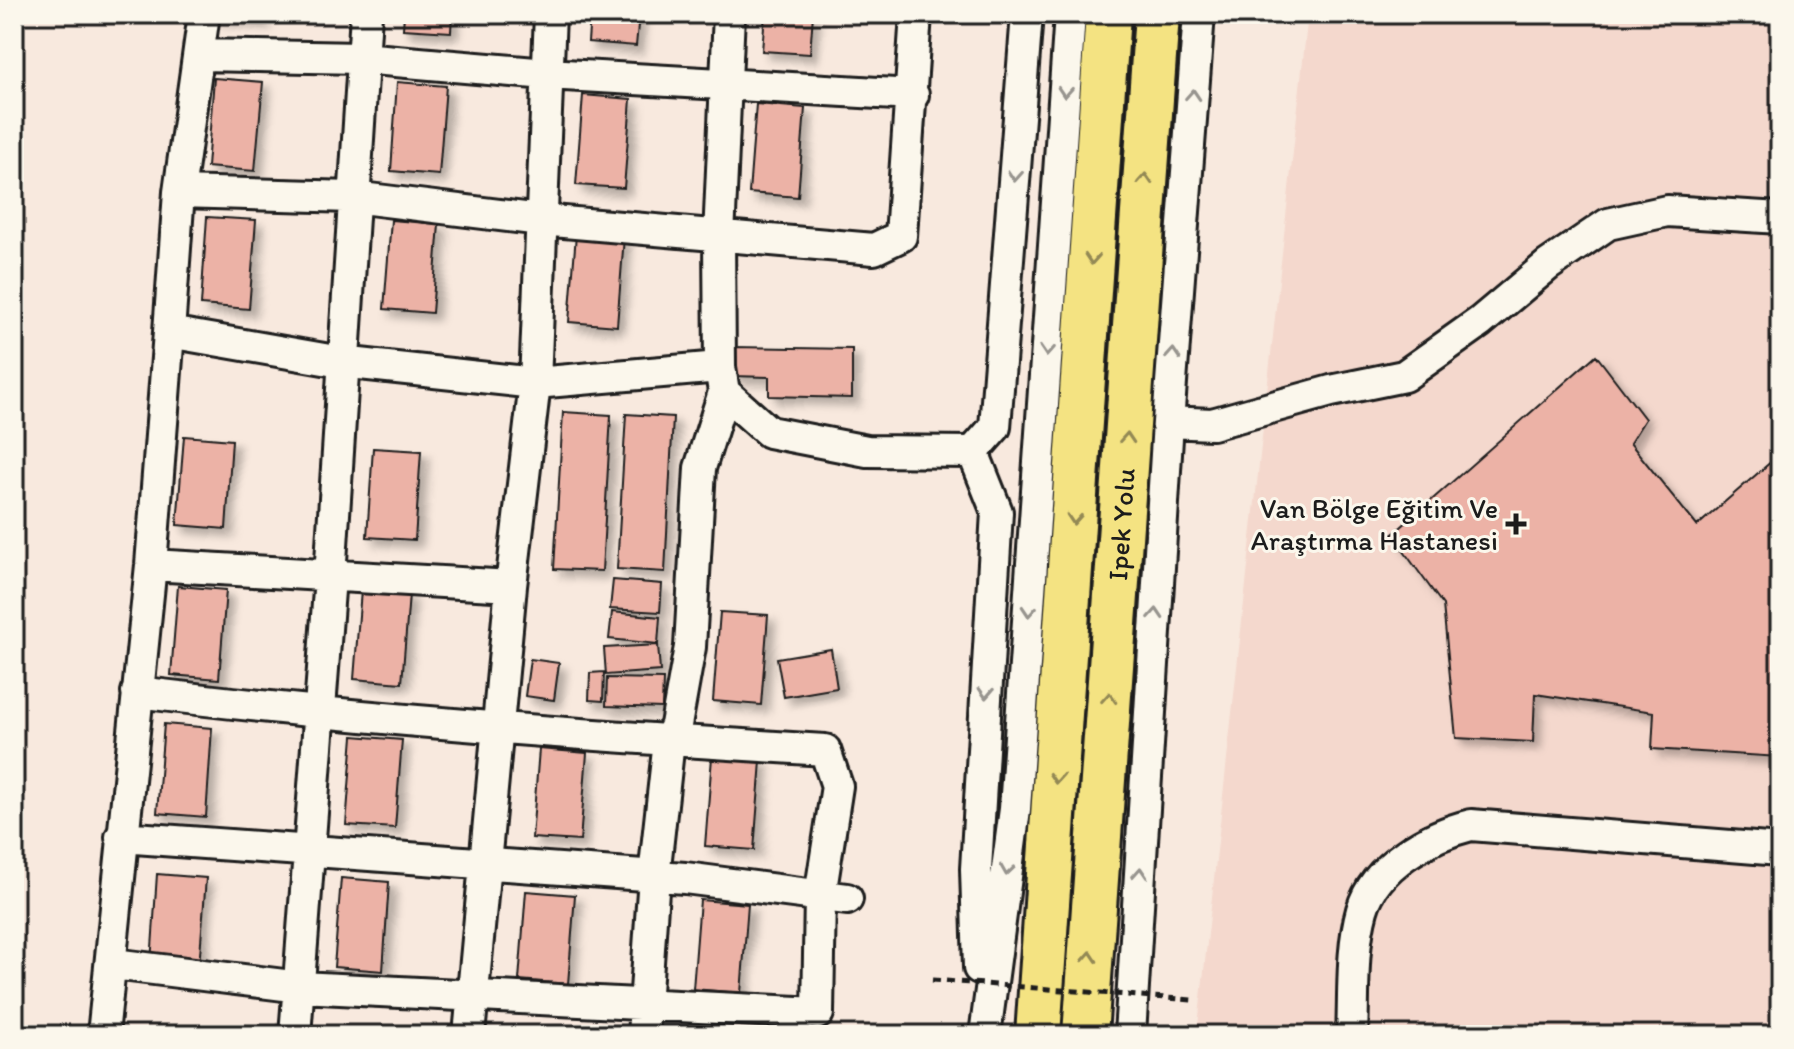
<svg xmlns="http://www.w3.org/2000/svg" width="1794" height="1049" font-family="Itim,sans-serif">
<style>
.built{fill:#f4d8cd}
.building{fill:#ecb2a6;stroke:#1c1c1c;stroke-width:2;filter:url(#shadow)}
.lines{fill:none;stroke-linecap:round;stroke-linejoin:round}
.minor-casing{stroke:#1c1c1c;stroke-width:36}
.highway-casing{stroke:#1c1c1c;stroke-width:50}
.minor{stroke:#fbf7ec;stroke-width:30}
.highway{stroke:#f4e382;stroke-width:44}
.path-bridge{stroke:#1c1c1c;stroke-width:5;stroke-dasharray:8 6;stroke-linecap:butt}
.oneway{stroke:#97948e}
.oneway2{stroke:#938954}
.poi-dot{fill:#1c1c1c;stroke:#fbf7ec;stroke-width:3}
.labels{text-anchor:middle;stroke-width:6;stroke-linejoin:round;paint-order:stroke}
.poi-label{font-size:28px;fill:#1c1c1c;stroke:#fbf7ec;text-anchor:end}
.street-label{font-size:28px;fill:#1c1c1c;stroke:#fbf7ec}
</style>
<defs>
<filter id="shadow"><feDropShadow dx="7" dy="7" stdDeviation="4" flood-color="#0004"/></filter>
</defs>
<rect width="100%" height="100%" fill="#f8e9de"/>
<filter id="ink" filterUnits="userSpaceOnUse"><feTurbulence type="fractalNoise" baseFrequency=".0125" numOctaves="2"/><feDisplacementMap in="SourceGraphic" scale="16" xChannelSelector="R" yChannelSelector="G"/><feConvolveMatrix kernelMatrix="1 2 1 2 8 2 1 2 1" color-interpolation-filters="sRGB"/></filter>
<g filter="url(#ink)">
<path class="built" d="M1308,14H1780V1035H1197Z"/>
<path class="building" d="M214,14H262V21L214,17Z
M404,14H452L451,32L403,29Z
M590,14H639L636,46L588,42Z
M765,14H813L810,54L762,51Z
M214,78L263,82L255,171L207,167Z
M397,82L446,86L439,175L391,171Z
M583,95L631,99L624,188L576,185Z
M756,104L805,108L798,197L749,193Z
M207,217L256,220L249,309L201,305Z
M391,220L439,224L432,313L384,309Z
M576,234L624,237L617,326L569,322Z
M732,347L852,349V398L769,396V377L732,376Z
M1596,355L1645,419L1630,443L1697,526L1780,454V757L1652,749L1654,712L1535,694L1533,742L1456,738L1443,605L1392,535Z
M563,412L611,415L602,571L554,569Z
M626,414L673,417L665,572L617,569Z
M184,436L232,440L226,529L177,525Z
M373,448L421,451L415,540L367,537Z
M613,580L662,584L660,612L610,609Z
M178,586L226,590L219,679L171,675Z
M361,590L409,594L402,683L354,679Z
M612,612L660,617L658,644L609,639Z
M720,612L768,615L761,705L713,701Z
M658,645L660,671L606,675L604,648Z
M831,649L837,688L784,697L777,658Z
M530,659L559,663L554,700L525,696Z
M604,672L603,701L589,700L590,673Z
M607,678L663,679L662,708L606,706Z
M164,724L212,728L206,817L157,813Z
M353,736L402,740L395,828L346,825Z
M539,749L587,753L580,841L532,838Z
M712,757L761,761L754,850L705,846Z
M157,874L206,878L199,967L151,963Z
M341,878L389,882L383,971L334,967Z
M526,891L575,895L568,984L519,980Z
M700,900L748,904L741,993L693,989Z"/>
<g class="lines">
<defs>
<path id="minor" d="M204,14L179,192L169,332L341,362L535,383L720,367
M729,14L719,237L720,367L724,392L769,432L867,451L973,452L995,427L1027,14
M200,55L361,58L547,74L913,95
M179,192L353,197L541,220L874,249L901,236L916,14
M1168,422L1212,424L1331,391L1404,376L1480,322L1548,265L1608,224L1667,211L1780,218
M973,452L997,512L976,869L979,968
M151,565L511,586
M121,837L685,878L847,899
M113,964L300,987L818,1013L820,896L837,786L825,750C595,736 366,720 137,692
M103,1035L151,565L169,332
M295,1035L330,577L366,14
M469,1035L511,586L535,383L550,14
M643,1035L654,876L669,741L676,725L690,647L700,468L724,392
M985,1035L1015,809L1070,14
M1130,1035L1168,422L1199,14
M1352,1035C1354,995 1351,949 1362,910C1375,865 1430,835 1471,825L1780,850"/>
<g id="highway">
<path d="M1038,1035L1108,14"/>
<path id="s1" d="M1085,1035L1157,14"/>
</g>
</defs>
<use href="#minor" class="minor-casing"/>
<use href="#highway" class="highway-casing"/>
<use href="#minor" class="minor"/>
<use href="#highway" class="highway"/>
<path class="path-bridge" d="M932,980L1192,1000"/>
</g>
<defs><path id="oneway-chevron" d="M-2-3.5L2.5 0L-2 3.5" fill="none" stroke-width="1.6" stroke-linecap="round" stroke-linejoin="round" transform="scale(2)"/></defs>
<g class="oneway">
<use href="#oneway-chevron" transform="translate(1065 92) rotate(94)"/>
<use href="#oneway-chevron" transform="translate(1193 95) rotate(-86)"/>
<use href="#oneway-chevron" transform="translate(1015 176) rotate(94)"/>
<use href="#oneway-chevron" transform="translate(1047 351) rotate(94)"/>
<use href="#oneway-chevron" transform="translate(1173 354) rotate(-86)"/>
<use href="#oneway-chevron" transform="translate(1029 611) rotate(94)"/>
<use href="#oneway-chevron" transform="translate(1156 614) rotate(-86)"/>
<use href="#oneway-chevron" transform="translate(986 693) rotate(93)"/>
<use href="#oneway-chevron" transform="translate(1007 870) rotate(98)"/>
<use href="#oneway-chevron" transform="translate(1140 873) rotate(-86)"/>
</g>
<g class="oneway2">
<use href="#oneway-chevron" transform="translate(1145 179) rotate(-86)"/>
<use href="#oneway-chevron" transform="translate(1092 259) rotate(94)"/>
<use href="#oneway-chevron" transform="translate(1127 438) rotate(-86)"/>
<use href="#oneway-chevron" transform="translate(1074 519) rotate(94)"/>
<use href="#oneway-chevron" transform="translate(1109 698) rotate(-86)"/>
<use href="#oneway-chevron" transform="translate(1056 778) rotate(94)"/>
<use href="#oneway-chevron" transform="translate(1090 957) rotate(-86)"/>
</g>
</g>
<path class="poi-dot" d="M1512 512h8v8h8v8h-8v8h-8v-8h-8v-8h8z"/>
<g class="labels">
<g class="poi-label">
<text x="1498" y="518">Van Bölge Eğitim Ve<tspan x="1498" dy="32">Araştırma Hastanesi</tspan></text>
</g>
<g class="street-label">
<text dy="10" stroke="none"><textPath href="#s1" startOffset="512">Ipek Yolu</textPath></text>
</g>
</g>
<rect width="1794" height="1049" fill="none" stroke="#fbf7ec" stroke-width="48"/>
<rect x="24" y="24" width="1746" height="1001" fill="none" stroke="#1c1c1c" stroke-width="3" filter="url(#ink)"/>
</svg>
